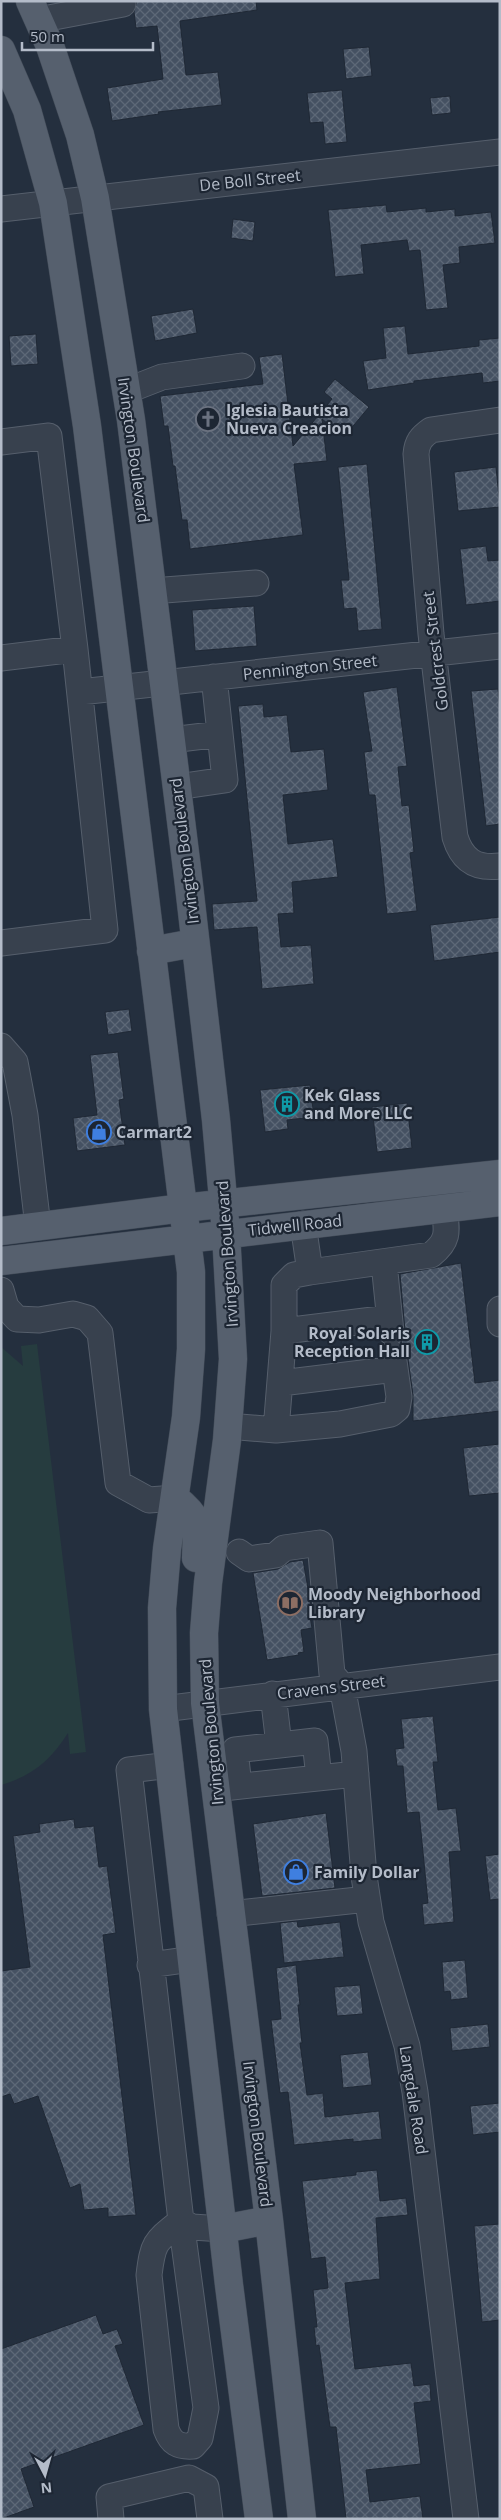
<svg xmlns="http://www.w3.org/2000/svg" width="501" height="2520" font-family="'Open Sans',sans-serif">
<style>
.pitch{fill:#263c3f}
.building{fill:url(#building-cross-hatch);stroke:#1f2835}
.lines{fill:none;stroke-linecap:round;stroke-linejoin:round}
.minor-casing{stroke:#565f6c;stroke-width:27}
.major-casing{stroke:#414a57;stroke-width:29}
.minor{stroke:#38414e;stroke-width:25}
.major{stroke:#56606e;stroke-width:28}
.labels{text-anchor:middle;stroke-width:4.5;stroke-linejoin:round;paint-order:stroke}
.street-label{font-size:16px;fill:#b4bcc9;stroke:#1d2633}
.poi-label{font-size:16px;font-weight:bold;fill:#b4bcc9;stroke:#1d2633;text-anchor:start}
</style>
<defs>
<pattern id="building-cross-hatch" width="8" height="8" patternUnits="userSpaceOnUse" patternTransform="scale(1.25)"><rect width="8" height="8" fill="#455162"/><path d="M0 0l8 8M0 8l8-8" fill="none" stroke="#5d6877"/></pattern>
</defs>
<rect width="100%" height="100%" fill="#242f3e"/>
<path class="pitch" d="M37,1344L86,1752L70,1754L68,1733C51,1760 32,1776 1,1785V1347L23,1366L21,1346Z"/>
<path class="building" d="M137,1H256L257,10L180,21L186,75L218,72L222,105L158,112L159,114L112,121L107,88L163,79L157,26L136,28L134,12Z
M369,47L372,76L346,79L343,49Z
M342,90L347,142L325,144L323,122L310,123L307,93Z
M450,96L451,113L432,115L430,98Z
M386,205L387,212L426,208V212L455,209V216L491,212L495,243L459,247L460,263L443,265L448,308L426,310L420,250L409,251L407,240L361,245L364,274L335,277L328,210Z
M233,219L255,222L253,241L231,238Z
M193,309L197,333L155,341L151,316Z
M405,326L408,354L479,346V340L500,338V381L483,383L482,373L414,381V383L368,390L363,361L386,358L383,328Z
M36,334L38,364L11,366L9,336Z
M282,354L293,446L332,399L324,392L335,379L369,407L344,437L322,419L327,461L294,464L303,535L190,549L187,520H182L175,466H173L168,426H164L160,396L263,384L259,357Z
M367,464L382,629L358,631L356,608L344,609L341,580H349L338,467Z
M496,467L500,507L458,511L454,472Z
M486,546L488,561L500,560V601L466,605L460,549Z
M254,606L257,646L195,651L192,610Z
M397,687L407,766L398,767L402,806L409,805L414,852L410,853L417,911L387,914L375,795H369L364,752L372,751L363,692Z
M498,689L500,710V824L486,826L471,691Z
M263,704L264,717L287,715L291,752L324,749L328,790L283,795L288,844L333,839L338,877L292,882L294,913L278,914L281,947L311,945L314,984L262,989L257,927L214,930L212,904L257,901L238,706Z
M500,917V952L434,961L430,925Z
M129,1009L132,1031L108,1035L105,1012Z
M118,1052L124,1099L119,1100L125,1145L77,1151L73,1118L97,1115L90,1055Z
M310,1085L314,1117L287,1120L288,1129L265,1132L260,1090Z
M407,1103L412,1148L377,1152L372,1107Z
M461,1263L475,1383L500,1380V1411L413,1421V1395L407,1352L401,1342L405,1331L400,1274Z
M500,1444V1493L469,1496L463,1448Z
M303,1560L312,1611H309L312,1628L301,1630L304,1652L298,1653L299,1655L267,1660L253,1573L278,1569L290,1562Z
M433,1716L438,1762H433L438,1810L456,1808L461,1851L449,1852L454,1922L424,1925L422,1904L428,1903L419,1812L407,1813L403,1766H397L395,1749L404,1748L401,1719Z
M326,1813L335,1888L262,1896L253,1824Z
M74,1819L75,1828L94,1826L99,1867L107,1866L116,1933L103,1935L136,2215L108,2217V2208L84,2210L80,2184L70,2188L38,2096L14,2104L10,2094L1,2097V1971L30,1967L13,1836L40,1832L39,1824Z
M500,1854V1899L490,1900L485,1856Z
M297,1921L298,1927L340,1922L344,1957L284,1963L280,1923Z
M465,1960L468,1998L451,2000L450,1991L444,1992L442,1962Z
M296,1965L300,2005H298L302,2043H300L307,2095L323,2093L325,2117L379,2111L382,2139L353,2142V2139L294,2145L288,2092L280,2093L271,2020L281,2019L276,1968Z
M360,1985L363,2014L337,2016L334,1987Z
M488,2024L490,2047L452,2051L450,2028Z
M368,2052L372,2085L343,2088L340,2055Z
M500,2103V2132L473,2135L470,2106Z
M377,2170L380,2201L406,2198L408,2215L376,2218L380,2279L345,2283L355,2369L411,2363L414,2386L430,2384L431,2401L414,2403L421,2464L366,2470L370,2502L420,2496L423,2519H346L336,2427H330L319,2345L316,2346L314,2327H317L313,2290L328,2288L325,2257L311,2259L302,2181L356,2175V2172Z
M500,2224V2320L482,2322L474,2226Z
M96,2315L103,2334L117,2329L123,2344L115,2346L144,2425L21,2469L34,2507L1,2519V2349Z"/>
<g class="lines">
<defs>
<path id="minor" d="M38,20L123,4V1
M1,209L500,152
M126,391L162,377L242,366
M500,420L431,430C421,437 417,442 416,454L431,634L455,837C462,860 476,869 500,866
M1,442L49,436L75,649
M152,591L256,583
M1,658L75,649L105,930L1,943
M80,692L500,646
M171,740L220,734
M177,787L225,780L214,677
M1,1046L15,1062L25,1115L37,1218
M303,1224L310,1272L431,1255C450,1240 447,1231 444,1208
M384,1263L391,1332
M1,1290L6,1307L17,1319L39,1320L73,1314L87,1318L100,1333L118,1483L149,1500L175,1498
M500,1309V1324
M284,1331L389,1318
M281,1383L395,1369
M228,1426L276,1430L284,1331V1285L294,1275L310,1272
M276,1430L340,1424L391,1414L397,1409L399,1397L393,1354
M239,1552L249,1559L276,1555L284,1548L320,1543L332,1674L342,1686L354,1751L364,1876L371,1922L407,2046L415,2092L466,2519
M273,1694L279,1745
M163,1709L500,1667
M170,1765L129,1770L181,2221L206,2408L200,2438L193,2446C178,2447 171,2443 166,2429L149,2275C153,2242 155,2242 181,2221
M239,1786L235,1750L315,1741L319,1778
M223,1788L356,1774
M230,1914L367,1899
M150,1965L192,1959
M181,2221L192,2227L223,2229
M111,2519L109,2497L189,2478L206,2487L210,2519"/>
<path id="major" d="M30,1L50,46L80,135L95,198L131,420L188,877L216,1120L226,1233L233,1359L227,1440L208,1583L204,1633L205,1703L269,2220L302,2519
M1,50L27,110L53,203L87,426L191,1272V1349L186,1417L167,1549L162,1608L163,1709L229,2285L259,2519
M151,951L194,943
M1,1231L183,1208L500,1174
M1,1261L500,1202
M175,1498C202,1519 197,1525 196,1558
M223,2229L269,2220"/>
</defs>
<use href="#minor" class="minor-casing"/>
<use href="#major" class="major-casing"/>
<use href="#minor" class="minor"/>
<use href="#major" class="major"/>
</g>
<defs>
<symbol id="church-ring" viewBox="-11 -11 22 22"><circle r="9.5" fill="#1d2633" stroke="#6b7280" stroke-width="1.5"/><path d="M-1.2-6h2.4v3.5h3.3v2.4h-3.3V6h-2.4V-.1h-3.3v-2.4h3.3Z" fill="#6b7280"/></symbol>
<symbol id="building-ring" viewBox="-11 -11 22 22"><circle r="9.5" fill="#1d2633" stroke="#0f9aa8" stroke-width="1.5"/><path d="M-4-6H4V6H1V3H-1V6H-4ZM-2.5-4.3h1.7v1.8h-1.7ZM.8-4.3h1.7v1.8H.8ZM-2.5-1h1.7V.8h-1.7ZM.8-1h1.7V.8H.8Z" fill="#0f9aa8"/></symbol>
<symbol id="shop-ring" viewBox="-11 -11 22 22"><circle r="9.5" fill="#1d2633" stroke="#3f7fe0" stroke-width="1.5"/><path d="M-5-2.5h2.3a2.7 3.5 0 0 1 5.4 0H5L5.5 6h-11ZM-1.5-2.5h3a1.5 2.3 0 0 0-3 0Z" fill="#3f7fe0"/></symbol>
<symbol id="library-ring" viewBox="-11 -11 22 22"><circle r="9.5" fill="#1d2633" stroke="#8d6e63" stroke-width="1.5"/><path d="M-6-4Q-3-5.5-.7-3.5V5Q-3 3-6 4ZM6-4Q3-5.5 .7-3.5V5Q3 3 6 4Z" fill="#8d6e63"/></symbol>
</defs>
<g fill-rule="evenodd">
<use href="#church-ring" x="194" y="405" width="28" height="28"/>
<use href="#building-ring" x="273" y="1090" width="28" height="28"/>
<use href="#shop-ring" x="85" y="1118" width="28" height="28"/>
<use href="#building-ring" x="413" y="1328" width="28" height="28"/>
<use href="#library-ring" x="276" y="1589" width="28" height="28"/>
<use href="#shop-ring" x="282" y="1858" width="28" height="28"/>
</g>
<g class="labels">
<g class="street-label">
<text transform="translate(250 180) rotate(-6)" y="6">De Boll Street</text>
<text transform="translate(134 450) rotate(82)" y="6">Irvington Boulevard</text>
<text transform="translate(435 651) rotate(-97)" y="6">Goldcrest Street</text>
<text transform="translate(310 667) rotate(-6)" y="6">Pennington Street</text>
<text transform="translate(184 851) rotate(-97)" y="6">Irvington Boulevard</text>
<text transform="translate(295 1225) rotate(-6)" y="6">Tidwell Road</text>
<text transform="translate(227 1254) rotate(-94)" y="6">Irvington Boulevard</text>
<text transform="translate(331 1687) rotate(-7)" y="6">Cravens Street</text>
<text transform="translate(211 1732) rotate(-95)" y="6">Irvington Boulevard</text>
<text transform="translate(414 2100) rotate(81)" y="6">Langdale Road</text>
<text transform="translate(258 2134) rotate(83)" y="6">Irvington Boulevard</text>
</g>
<g class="poi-label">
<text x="226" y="416">Iglesia Bautista<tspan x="226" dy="18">Nueva Creacion</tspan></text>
<text x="304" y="1101">Kek Glass<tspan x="304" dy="18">and More LLC</tspan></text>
<text x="116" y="1138">Carmart2</text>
<text x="410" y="1339" text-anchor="end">Royal Solaris<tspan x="410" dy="18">Reception Hall</tspan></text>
<text x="308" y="1600">Moody Neighborhood<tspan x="308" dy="18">Library</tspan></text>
<text x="314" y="1878">Family Dollar</text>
</g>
</g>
<rect width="501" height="2520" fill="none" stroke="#b4bcc9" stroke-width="5"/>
<g transform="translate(45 2475) rotate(174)" stroke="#1d2633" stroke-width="4" paint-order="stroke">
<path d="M0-4L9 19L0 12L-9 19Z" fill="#b4bcc9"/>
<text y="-8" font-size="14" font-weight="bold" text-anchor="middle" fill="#b4bcc9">N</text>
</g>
<path d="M22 42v8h131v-8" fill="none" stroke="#b4bcc9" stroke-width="2.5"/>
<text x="30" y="42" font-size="15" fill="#b4bcc9" stroke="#1d2633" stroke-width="4" paint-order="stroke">50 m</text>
</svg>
